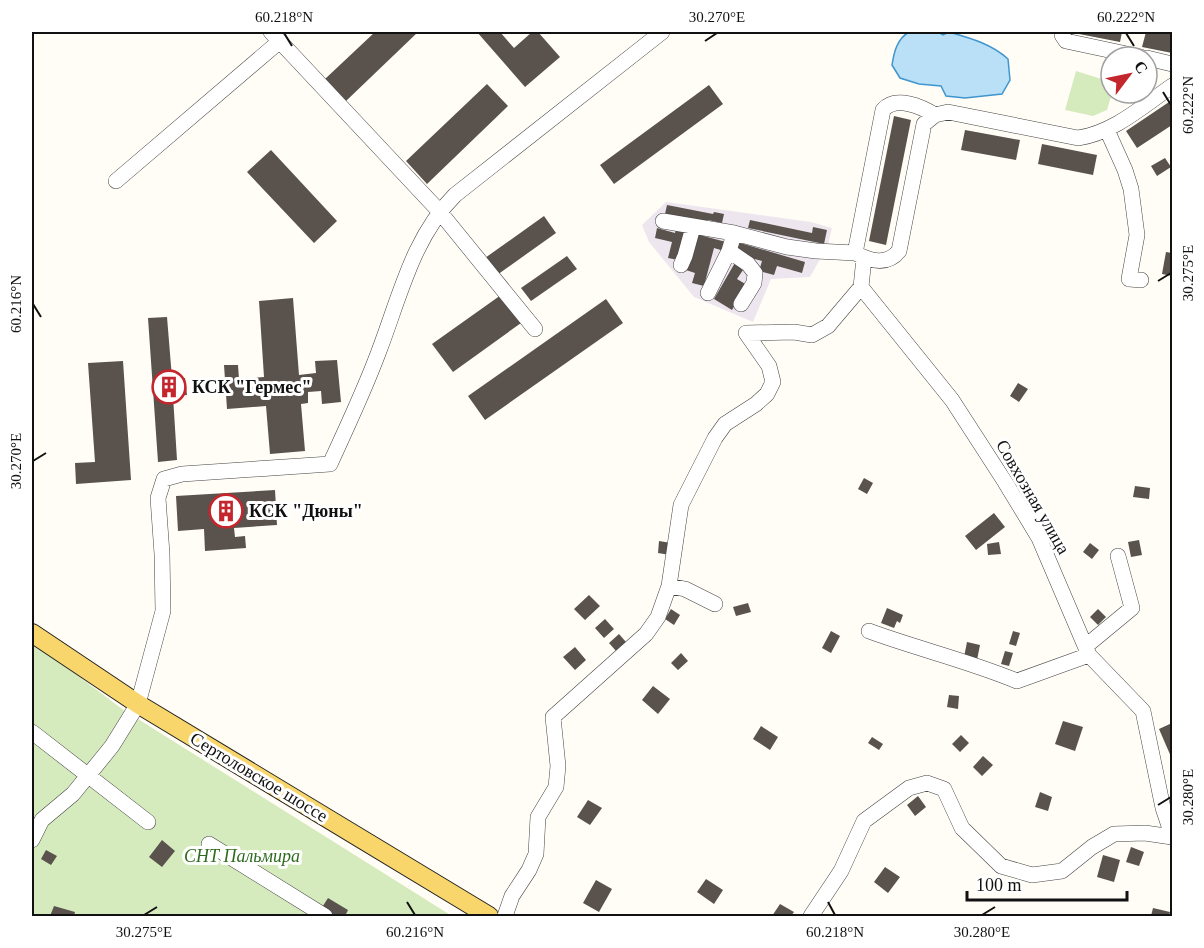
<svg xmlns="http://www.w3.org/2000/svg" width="1204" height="948" font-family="Georgia,serif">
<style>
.industrial{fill:#eee6ef}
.green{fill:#d5ebbd}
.water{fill:#b9e0f7;stroke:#3f96cf;stroke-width:1.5}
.building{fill:#5a524d}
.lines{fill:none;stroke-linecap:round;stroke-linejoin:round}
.minor-casing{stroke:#444;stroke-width:16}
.major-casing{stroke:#222;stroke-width:20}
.minor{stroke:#fff;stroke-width:15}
.major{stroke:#f9d66b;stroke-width:18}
.ticks{fill:none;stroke:#111;stroke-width:2}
.labels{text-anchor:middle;stroke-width:6;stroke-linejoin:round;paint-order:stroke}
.poi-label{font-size:18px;font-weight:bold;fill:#111;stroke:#fff;text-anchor:start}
.street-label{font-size:18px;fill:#111;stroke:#fff}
.park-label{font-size:18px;font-style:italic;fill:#2f6b1f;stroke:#fff}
.neatline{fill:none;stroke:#111;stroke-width:2}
.ticks-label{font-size:15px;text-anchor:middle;fill:#111}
</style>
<rect width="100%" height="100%" fill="#fffdf5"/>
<path class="industrial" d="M666,202L811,222L832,228L828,245L810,277L771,279L753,322L694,297L649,242L642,225Z"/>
<path class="green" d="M1076,71L1111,82L1112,93L1107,110L1093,116L1065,110Z
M32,641L122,709L452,916H32Z"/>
<path class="water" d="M909,32H938L943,35L949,32C970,38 992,44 1008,59L1010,80L1002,94L965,98L946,96L941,86L919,84L900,78L892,65C894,52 897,39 909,32Z"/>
<path class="building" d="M375,32H418L346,101L325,79Z
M477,32H500L514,48L532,32H538L560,57L525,87Z
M1146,32H1172V53L1142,47Z
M1074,33V32H1122L1120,42Z
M487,84L508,106L427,184L406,161Z
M709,85L723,104L614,184L600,165Z
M1172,100V125L1137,148L1126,131Z
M894,116L911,120L886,245L869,241Z
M965,130L1020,140L1016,160L961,150Z
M1042,144L1097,155L1093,175L1038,164Z
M271,150L337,221L314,243L247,172Z
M1165,158L1171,167L1157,176L1151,166Z
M667,205L713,214L714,212L724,214L722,223L708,220L707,223L665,214Z
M544,216L556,233L497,275L485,258Z
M750,220L812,233L813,227L827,230L824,244L748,228Z
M657,228L675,233L676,229L685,231L678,260L668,258L672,242L655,238Z
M696,234L726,242L724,251L714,248L704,286L692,283L695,273L686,270Z
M737,242L805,262L802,273L777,266L774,275L759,271L762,261L740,255L735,249Z
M1166,252L1172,253V276L1162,274Z
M567,256L577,269L531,301L521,288Z
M736,261L745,267L737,279L747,285L732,310L714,299Z
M501,295L521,323L453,372L432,344Z
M293,298L299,375L316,373L315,361L337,360L341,402L322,404L321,391L308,392V403L301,404L305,451L270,454L266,406L227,409L224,365H238L239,379L264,377L259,301Z
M606,299L623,323L485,420L468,396Z
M167,317L172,378H185L187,395L173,396L177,460L158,462L148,318Z
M123,361L131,480L76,484L75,463L95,462L88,363Z
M1018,383L1028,389L1019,402L1010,396Z
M864,478L873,483L867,494L858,489Z
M1135,486L1150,488L1149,499L1133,497Z
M275,490L277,525L234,528L235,537L245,536L246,548L205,551L204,529L178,531L176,496Z
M994,513L1005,527L976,550L965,536Z
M1139,540L1142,555L1131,557L1128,542Z
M659,541L671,543L670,555L658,553Z
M999,542L1001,554L988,555L987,544Z
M1090,543L1099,550L1092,559L1083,552Z
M589,595L600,606L585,620L574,609Z
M748,603L751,612L736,616L733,607Z
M887,608L903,615L900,623L897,621L894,628L881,623Z
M671,609L680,615L674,625L665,619Z
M1098,609L1106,617L1098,625L1090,617Z
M605,619L614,629L604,638L595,628Z
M831,631L840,636L831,653L822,648Z
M1013,631L1020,633L1016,646L1009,644Z
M619,634L626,642L616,651L609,643Z
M967,642L980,645L977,660L964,657Z
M575,647L586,660L575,670L563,657Z
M1005,651L1013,653L1009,666L1001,664Z
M681,653L688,661L678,670L671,663Z
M653,686L670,699L658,714L642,700Z
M949,695L959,696L958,709L947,707Z
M1063,721L1083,727L1075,751L1055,744Z
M1172,723V759L1159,729Z
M761,726L778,737L770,750L753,739Z
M961,735L969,743L960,752L952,744Z
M872,737L883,744L879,750L868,743Z
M983,756L993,765L982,776L973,767Z
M1040,792L1052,797L1048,811L1035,807Z
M918,796L926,807L915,816L907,805Z
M588,800L602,808L590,825L577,817Z
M162,840L175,851L162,867L149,857Z
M1131,847L1144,852L1139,866L1126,862Z
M46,850L57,856L51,865L41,859Z
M1103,855L1120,860L1114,882L1097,877Z
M885,867L900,877L888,893L874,882Z
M706,879L723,890L714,904L697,892Z
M596,880L612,889L599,912L583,903Z
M328,898L348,910L345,916H333L321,909Z
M780,904L794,912L791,916H772Z
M54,906L75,912L74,916H50Z
M1153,908L1170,912L1169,916H1151Z"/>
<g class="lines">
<defs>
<path id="minor" d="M271,32L439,211L535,329
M1062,32V35L1066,41L1141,57
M1147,58L1172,64
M935,115C922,107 896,95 883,110L855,253C870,261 887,266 899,251L924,124L935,115L948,112L1078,138C1113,133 1143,106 1172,86
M1107,130L1125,170L1131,189L1137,235L1129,279L1141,280
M116,181L280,41
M663,221L734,233L787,247L816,251L855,253
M729,251L748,264L755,273L754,283L741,304
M864,258L861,287L952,400L1005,482L1039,538L1089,655L1143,711L1163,808L1172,835
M681,265L685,256L693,227
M708,293L729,251L732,241
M669,586L681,505L715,438L725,424L756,404L767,394L773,382L769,366L746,333L794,332L812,335L828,326L861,287
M869,631C918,649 969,661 1017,681L1089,655
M1086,646L1132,608L1118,556
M32,732L148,822
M32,840L42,820L73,794L112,746L138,704L163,611L162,554L158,498L164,479L182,474L330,464C347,427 365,389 379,351C400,296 413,237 455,195L662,32
M209,844L325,916
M505,916L512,896L529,870L536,854L538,817L556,787L558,766L553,717L646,634L658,617L669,586L685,589L715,604
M811,916L841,871L864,821L909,788L927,783L944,789L962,828L1001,866L1032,875L1062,871L1092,847L1114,834L1145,833L1172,837"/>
<path id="major" d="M32,633L138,704L489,916"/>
</defs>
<use href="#minor" class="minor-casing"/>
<use href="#major" class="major-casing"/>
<use href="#minor" class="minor"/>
<use href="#major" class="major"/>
</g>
<path class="ticks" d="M284,33L292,46M1126,33L1134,46M705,41L717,33M1163,92L1171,105M1158,281L1171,273M33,304L41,317M33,461L46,453M1158,805L1171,797M407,902L415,915M828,902L835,915M144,915L157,907M982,915L995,907"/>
<defs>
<symbol id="building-ring" viewBox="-11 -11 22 22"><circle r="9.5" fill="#fff" stroke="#c4262e" stroke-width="1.5"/><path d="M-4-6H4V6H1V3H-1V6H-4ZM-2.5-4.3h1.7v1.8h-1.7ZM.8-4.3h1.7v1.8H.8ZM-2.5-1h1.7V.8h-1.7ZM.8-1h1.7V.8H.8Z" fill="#c4262e"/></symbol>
</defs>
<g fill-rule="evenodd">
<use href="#building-ring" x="150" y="368" width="38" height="38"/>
<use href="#building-ring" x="207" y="492" width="38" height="38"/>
</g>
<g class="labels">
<g class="poi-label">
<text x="192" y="393">КСК "Гермес"</text>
<text x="249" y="517">КСК "Дюны"</text>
</g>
<g class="street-label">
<text transform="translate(1033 497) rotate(60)" y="6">Совхозная улица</text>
<text transform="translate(259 777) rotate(31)" y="6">Сертоловское шоссе</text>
</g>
<g class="park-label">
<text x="242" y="862">СНТ Пальмира</text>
</g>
</g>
<rect width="1204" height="948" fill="none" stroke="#ffffff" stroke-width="66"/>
<g transform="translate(1129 75) rotate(58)"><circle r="28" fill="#ffffff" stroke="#a0a0a0" stroke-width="1.5"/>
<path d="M0-4.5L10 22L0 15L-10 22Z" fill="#c4262e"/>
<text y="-9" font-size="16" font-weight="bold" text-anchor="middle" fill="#111111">С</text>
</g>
<path d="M967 891v9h160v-9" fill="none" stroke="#111111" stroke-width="3"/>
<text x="976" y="891" font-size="18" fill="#111111" stroke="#ffffff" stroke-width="4.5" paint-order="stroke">100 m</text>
<rect x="33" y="33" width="1138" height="882" class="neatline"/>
<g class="ticks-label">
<text x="284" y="22">60.218°N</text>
<text x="717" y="22">30.270°E</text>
<text x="1126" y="22">60.222°N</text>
<text transform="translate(1188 105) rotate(-90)" y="5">60.222°N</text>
<text transform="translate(1188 273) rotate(-90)" y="5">30.275°E</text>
<text transform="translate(16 304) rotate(-90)" y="5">60.216°N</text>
<text transform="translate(16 461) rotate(-90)" y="5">30.270°E</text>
<text transform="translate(1188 797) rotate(-90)" y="5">30.280°E</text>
<text x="144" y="937">30.275°E</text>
<text x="415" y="937">60.216°N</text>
<text x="835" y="937">60.218°N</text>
<text x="982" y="937">30.280°E</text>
</g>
</svg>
